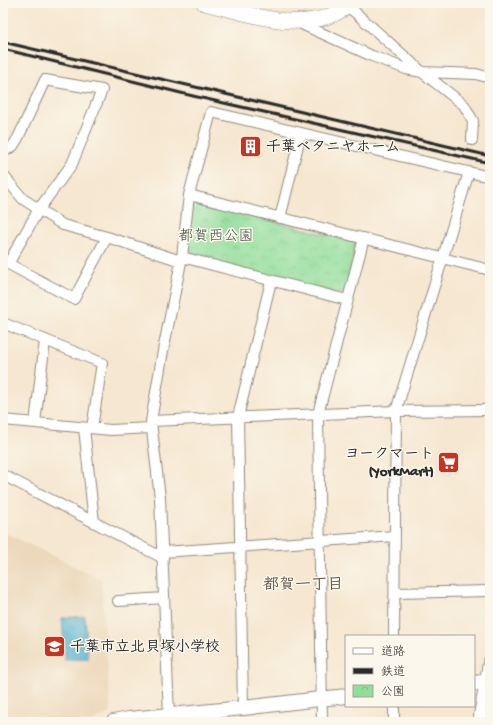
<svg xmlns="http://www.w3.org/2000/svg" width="493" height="725" font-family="'Gochi Hand','Klee One',sans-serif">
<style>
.built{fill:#ecd8ba}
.park{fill:url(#park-crowns);stroke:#5e8463}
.water{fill:url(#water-ripples);stroke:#3e6e7d}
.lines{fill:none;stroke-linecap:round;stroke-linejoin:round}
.street-casing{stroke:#90897e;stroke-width:12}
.secondary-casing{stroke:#90897e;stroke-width:16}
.primary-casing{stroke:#90897e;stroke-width:16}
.street{stroke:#fff;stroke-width:10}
.secondary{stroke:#fff;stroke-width:14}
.primary{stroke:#fff;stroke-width:15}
.rail{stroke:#2b2b2b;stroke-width:3}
.labels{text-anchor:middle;stroke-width:3;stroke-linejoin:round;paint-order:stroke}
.poi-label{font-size:15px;font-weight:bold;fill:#2b2b2b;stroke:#fbf7ec;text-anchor:start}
.park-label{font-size:15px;fill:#445847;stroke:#fbf7ec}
.neighbourhood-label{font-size:16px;font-weight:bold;fill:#65584d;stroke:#fbf7ec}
</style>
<defs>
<pattern id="park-crowns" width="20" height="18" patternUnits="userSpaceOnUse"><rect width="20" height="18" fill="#91de9b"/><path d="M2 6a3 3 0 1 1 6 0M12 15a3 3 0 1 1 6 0" fill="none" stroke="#7dbf86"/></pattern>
<pattern id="water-ripples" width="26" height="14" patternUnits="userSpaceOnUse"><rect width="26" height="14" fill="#50b0cf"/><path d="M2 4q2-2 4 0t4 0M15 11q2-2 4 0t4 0" fill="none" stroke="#438fa8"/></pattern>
</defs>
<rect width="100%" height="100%" fill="#fbf7ec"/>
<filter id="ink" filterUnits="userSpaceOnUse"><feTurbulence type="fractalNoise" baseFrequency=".025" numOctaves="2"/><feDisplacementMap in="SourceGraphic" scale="8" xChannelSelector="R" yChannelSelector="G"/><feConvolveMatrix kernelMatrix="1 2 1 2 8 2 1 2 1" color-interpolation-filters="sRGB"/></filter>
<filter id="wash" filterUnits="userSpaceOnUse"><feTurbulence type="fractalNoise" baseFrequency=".012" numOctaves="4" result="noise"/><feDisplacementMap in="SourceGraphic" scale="16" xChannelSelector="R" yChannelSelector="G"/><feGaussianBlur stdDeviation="0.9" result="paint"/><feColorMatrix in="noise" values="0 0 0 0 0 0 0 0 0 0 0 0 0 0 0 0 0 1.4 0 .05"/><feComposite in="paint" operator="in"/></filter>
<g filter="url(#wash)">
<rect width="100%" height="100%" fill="#f6e7d0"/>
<path class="built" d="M3,532L101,579L111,713L91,722H3Z"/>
<path class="park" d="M193,201L356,242L346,291L340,294L190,257L186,250Z"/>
<path class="water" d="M85,616L88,659L65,660L62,618Z"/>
</g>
<g filter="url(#ink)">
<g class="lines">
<defs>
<path id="street" d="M348,6L422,72L464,105L473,121L472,140
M297,22L372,56L406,69L422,72L476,74L490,78
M3,152L13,146L18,138L45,80L102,90L72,164L39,209L8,264
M3,175L23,199L63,225L107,237L181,261
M189,195L490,270
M280,218L301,133
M182,257L347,300
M3,261L74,299L107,237
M3,323L102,363L92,428
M3,420L111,430L151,428
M151,421L396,411L490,410
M35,423L45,341
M84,428L94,522
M3,475L163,558
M163,552L395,536
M395,593L490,591
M118,601L164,598
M394,636L396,411L469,172
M394,706V722
M243,708L238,417L271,281
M169,715L160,498L151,421L163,351L182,257L189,195L211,112L490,177
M322,722L318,414L364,238"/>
<path id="secondary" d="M474,683L490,681
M113,722L129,719L243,708L346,696
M480,722L490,663"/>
<path id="primary" d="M204,3C243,12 295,32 334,14C341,11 347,6 353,3"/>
</defs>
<use href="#street" class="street-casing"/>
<use href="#secondary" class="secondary-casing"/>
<use href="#primary" class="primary-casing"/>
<use href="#street" class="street"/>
<use href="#secondary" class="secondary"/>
<use href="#primary" class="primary"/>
<path class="rail" d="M3,42L490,156
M3,49L193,96L490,163"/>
</g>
</g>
<defs>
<symbol id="building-square" viewBox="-11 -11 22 22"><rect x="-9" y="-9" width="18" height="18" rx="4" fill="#c8321e" stroke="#fbf7ec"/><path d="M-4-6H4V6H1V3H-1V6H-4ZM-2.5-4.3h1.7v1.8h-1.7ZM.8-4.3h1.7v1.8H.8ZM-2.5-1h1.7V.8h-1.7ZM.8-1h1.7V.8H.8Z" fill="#fff"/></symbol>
<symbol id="supermarket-square" viewBox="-11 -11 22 22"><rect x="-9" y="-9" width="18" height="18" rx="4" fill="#c8321e" stroke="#fbf7ec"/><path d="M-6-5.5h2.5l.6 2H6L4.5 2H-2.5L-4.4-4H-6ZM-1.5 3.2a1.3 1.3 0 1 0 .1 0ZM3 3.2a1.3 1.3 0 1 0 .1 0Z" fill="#fff"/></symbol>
<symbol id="school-square" viewBox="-11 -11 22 22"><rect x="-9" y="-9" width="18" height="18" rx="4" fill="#c8321e" stroke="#fbf7ec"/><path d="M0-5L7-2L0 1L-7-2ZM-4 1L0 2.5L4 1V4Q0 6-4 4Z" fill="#fff"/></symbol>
</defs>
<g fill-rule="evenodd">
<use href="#building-square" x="238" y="134" width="25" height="25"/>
<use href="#supermarket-square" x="436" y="450" width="25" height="25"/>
<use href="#school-square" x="42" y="634" width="25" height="25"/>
</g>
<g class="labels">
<g class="poi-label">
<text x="266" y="151">千葉ベタニヤホーム</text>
<text x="434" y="458" text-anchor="end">ヨークマート<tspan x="434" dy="17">(YorkMart)</tspan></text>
<text x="70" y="651">千葉市立北貝塚小学校</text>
</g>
<g class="park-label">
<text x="216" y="240">都賀西公園</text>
</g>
<g class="neighbourhood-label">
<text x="303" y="589">都賀一丁目</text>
</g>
</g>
<rect width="493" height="725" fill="none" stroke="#fbf7ec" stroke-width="16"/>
<rect x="345" y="635" width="130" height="72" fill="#fbf7ec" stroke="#a8a59f"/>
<rect x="353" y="648" width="20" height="6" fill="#ffffff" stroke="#a8a59f"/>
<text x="381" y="655" font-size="12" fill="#2b2b2b">道路</text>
<rect x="353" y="668" width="20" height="6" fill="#2b2b2b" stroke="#a8a59f"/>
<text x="381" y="675" font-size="12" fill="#2b2b2b">鉄道</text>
<rect x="353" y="685" width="20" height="12" fill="url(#park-crowns)" stroke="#a8a59f"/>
<text x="381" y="695" font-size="12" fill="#2b2b2b">公園</text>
</svg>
